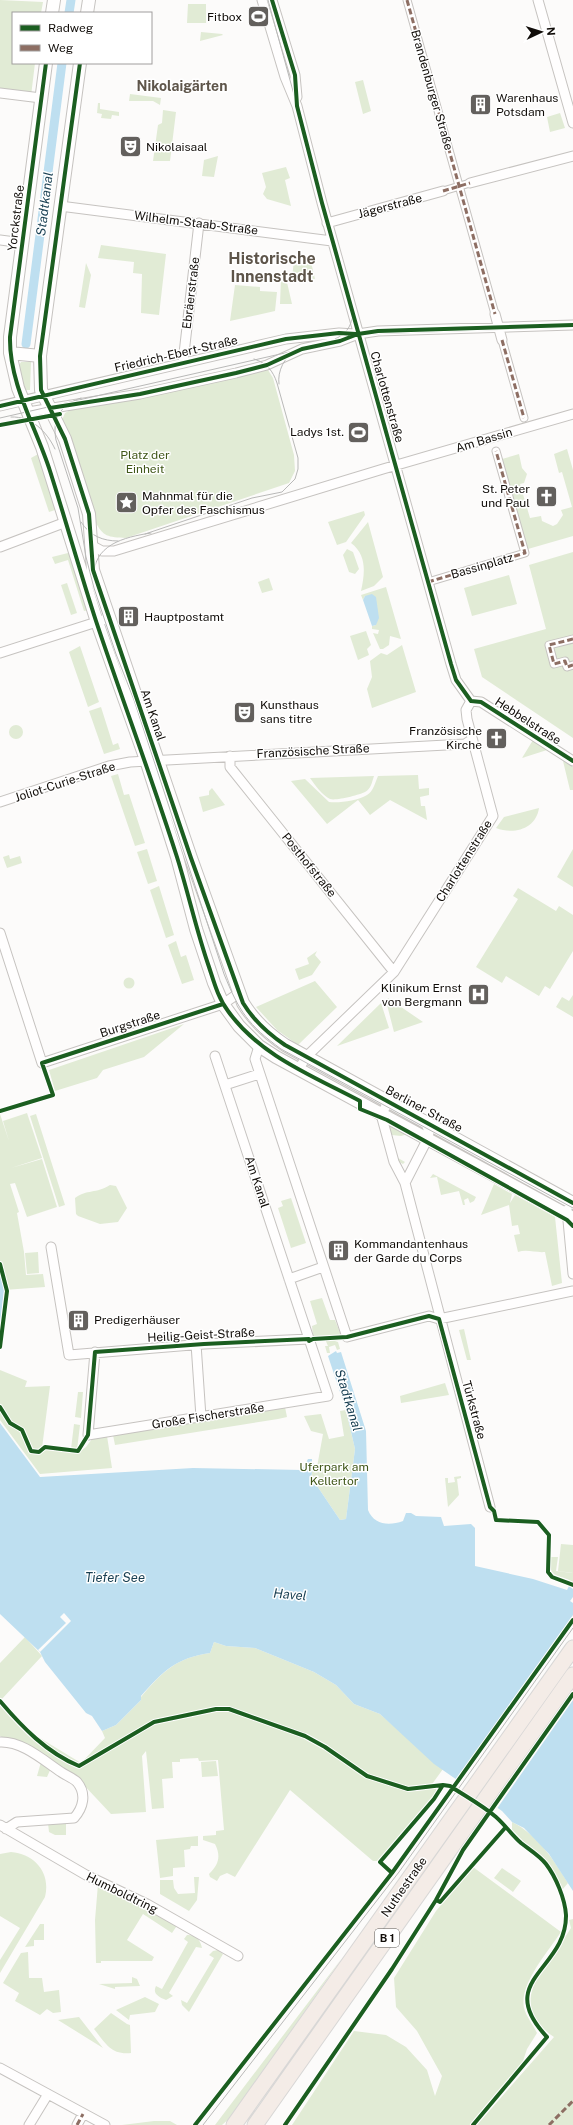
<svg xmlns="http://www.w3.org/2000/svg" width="573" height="2125" font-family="'Public Sans',sans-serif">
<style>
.green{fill:#e1ebd5}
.water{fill:#bedff0}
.pier{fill:#fcfbfa}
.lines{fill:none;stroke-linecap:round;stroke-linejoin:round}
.canal{stroke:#bedff0;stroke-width:9}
.pedestrian-casing{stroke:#c6c3c0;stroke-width:9}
.minor-casing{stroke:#c6c3c0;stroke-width:11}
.tertiary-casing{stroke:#c6c3c0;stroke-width:14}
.trunk-casing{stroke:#d8d7d6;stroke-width:17}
.pedestrian{stroke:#fffefe;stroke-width:7}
.minor{stroke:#fffefe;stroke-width:9}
.tertiary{stroke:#fffefe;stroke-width:12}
.trunk{stroke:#f4ece7;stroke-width:15}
.tram{stroke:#b9b9b8;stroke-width:1}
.quiet{stroke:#8d6e63;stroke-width:3;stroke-dasharray:6 3;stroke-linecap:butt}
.cycleway-casing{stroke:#fff;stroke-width:6}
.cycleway{stroke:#1b5e20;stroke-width:4}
.labels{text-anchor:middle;stroke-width:3;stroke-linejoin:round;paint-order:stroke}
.shield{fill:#fff;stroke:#585653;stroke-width:1}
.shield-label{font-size:11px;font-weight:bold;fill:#110d09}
.poi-label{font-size:12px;fill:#110d09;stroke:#fff;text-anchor:start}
.street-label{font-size:12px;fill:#110d09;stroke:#fff}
.park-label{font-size:12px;fill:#405719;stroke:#fff}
.water-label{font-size:13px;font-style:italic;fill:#183f52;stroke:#fff}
.quarter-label{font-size:14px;font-weight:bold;fill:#5e554a;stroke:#fff}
.district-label{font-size:16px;font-weight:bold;fill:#5e554a;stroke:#fff}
</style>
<rect width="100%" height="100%" fill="#fcfbfa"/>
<path class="green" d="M0,0L43,2L41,13H13V63H35L31,96L0,91Z
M188,4H206V23H187Z
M201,32L222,34L223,35L200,41Z
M363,80L371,111L363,114L355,82Z
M130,94L161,98L160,105L153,101H129Z
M98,103H100V109L119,112V116L112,115L111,119L101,118L102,114L97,113Z
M163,110L176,112L170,161H153L158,125L162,123Z
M560,113L565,128L550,132L547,117Z
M218,156L214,177L202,176L204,160Z
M286,167L290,178L285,180L291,206L267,199L263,194L266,187L262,173Z
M101,245L166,254L159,315L141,313L142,274L133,273L134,262L98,258Z
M294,260L304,264L305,262H311L315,279L292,278Z
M86,263L91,275L85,308L79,307Z
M281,278H286L292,304H280Z
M235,285L260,287V291L277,292L275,311L230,321Z
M21,362H31L30,390H24L18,367Z
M268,370L273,378L294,455L295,471L289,483L126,538C108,537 103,537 95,521L62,420L65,413L72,409Z
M567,449L573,470V536L528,549L502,459L519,454L522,468L527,474L524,483L520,484L530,518L541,516L542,521L553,526L557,524L563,515L561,510L572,507L562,472L559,473L554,454Z
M40,453L58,509L49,512L31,458Z
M364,511L365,515L346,542L337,545L328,522Z
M368,522L383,577L374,586L361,591C365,573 367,555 351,543Z
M347,549L353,552L359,569L355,574L349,572L343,555Z
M72,552L90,610L84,611L68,560L55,564L52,557Z
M573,552V738L482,677L474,649L546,629L529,565Z
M509,575L517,604L472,616L464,588Z
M269,578L273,590L262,593L258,582Z
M67,583L77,613L71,615L61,585Z
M386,587L401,639L390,636L389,645L383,649H380L373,633L378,634L379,630L372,629V626L376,625L365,596L363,600L361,595Z
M366,631L371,645L367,649L369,655L358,660L350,636Z
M402,645L416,692L372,708L367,689L372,677L370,661L381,653L387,655Z
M80,646L99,702L88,707L69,652Z
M101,707L113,745L118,743L120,749L104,754L89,711Z
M9 732a7 7 0 1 1 14 0a7 7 0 1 1-14 0Z
M533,740L547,750L522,758Z
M563,761L573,767V790H570Z
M118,774L124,795L129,794L145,843L135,846L111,776Z
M418,775L419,789L429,788V795L420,797L421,806H425L427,820L390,800L370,815L358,800L327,824L291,781L305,779L329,802C340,803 357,801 367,795C373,792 375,783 378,776Z
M374,776C372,782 371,789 365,792C359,795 336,801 330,799C322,795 315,785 310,778Z
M212,788L225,805L203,812L199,797L209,795V791Z
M539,808C536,829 514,835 496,828L504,817Z
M147,849L157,881L148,884L137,852Z
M573,849V887L557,877Z
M9,855L10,859L20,856L22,863L7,868L3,857Z
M159,886L174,935L166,938L150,890Z
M518,888L556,911L559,906L573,915V951L550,989L545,986L539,996L506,976L502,983L476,967L518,899L513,896Z
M176,941L181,957L186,955L194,980L182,984L168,945Z
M317,951L315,955L321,962L312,975L299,980L295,969L309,964L307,958Z
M123.5 983a5.5 5.5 0 1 1 11 0a5.5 5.5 0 1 1-11 0Z
M315,981L337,1007L298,1045L277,1030L256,1007Z
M573,995V1017L556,1007L562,997L569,1001Z
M388,998L423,1022L394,1032L386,1001Z
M381,1003L389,1028L337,1046Z
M184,1024L144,1057L103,1070L97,1078L55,1091L49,1070Z
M27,1113L42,1158L11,1168L42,1159L57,1207L27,1217L15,1183L10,1184L19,1212L17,1213L24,1252L26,1275L43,1274L45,1287L4,1290L0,1273V1114L9,1141L3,1121Z
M36,1114L65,1205L59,1207L30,1116Z
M387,1122L408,1134L401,1136L392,1135L398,1158L405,1162L403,1164L397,1161Z
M433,1174L476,1197L474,1201L470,1203L468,1198L464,1200L465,1205H463L459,1191L441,1195L437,1177L430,1178Z
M494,1184L512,1194L510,1203L515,1195L555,1217L562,1283L552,1286L545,1252C536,1253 527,1249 518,1252L514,1235L520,1234L518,1225L512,1226L509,1205L481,1215Z
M110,1185L116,1186L127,1208L118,1222L100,1224L78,1216L76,1214L75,1198C87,1189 96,1194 110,1185Z
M291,1198L306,1243L291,1248L278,1208L283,1206L281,1201Z
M38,1252L39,1273L27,1274L25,1253Z
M322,1298L330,1320H335L341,1335L313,1337L312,1326L317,1324L310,1301Z
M464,1329L471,1360H467L459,1330Z
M325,1339H341L342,1340L335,1341L338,1342L340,1349L337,1350L335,1345L329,1347L330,1353H327L325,1346H328Z
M0,1370L27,1381L25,1387L50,1386L42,1448L78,1453L86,1447L92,1439L107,1436L112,1468L40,1474L0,1420Z
M445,1383L449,1395L401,1403L400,1396Z
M78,1392H83L81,1418L75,1417Z
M285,1407L287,1417L278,1419L115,1445L113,1435Z
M346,1410L355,1449L346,1519L340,1520L311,1477L313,1467H317L323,1434L311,1431L304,1416L321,1414L329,1439L344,1436L340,1411Z
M74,1424L80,1425L77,1450L71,1449Z
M461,1476V1478L457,1479L459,1495L448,1507L445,1478H448V1483L455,1482L454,1477Z
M561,1544L573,1545V1573L558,1571Z
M550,1557H558L556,1571L573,1573V1582C557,1573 549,1580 550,1557Z
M25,1637L42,1656L1,1700L35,1735L81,1763L105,1738L102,1731L116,1725L141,1700V1697C163,1671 176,1658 210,1653L214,1642L226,1646L255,1648L314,1672L336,1685L354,1704L380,1714L443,1769L430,1787L436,1788L437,1793L378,1861H373L290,1790L235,1877L227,1873L220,1876L217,1881L210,1877L209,1874C219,1864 221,1856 215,1844L203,1840V1836L216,1835V1831L224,1830L218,1760L199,1761L198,1758L180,1759V1762H172L173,1778L162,1779L164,1808L152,1809L146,1751L142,1756L146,1812L111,1814L81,1782L0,1736V1663Z
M216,1761L218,1776L202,1777L201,1762Z
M41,1762L51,1768L47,1777L37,1776Z
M66,1821V1835H55L49,1832L48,1823Z
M512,1822C538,1835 553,1859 568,1883L562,1890L551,1870L512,1830Z
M198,1836V1846H191L190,1849L184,1850L185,1867L173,1868V1876L160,1878L156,1840Z
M11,1852C35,1854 51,1873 45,1897L0,1973V1960L20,1928L0,1916V1854Z
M473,1867L561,1932C548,1952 519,1984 524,2008C526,2016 533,2025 537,2033L527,2049L521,2067L470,2125H292L354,2031L386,2035L406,2047L427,2070L435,2096L442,2076L417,2031L396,2007L394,1978L436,1911Z
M502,1868L521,1881L513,1892L494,1878Z
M194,1877H199L197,1900L189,1911L160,1894V1880H173L174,1888L178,1894L195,1893Z
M98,1884L178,1924L172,1933L143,1914L127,1940L154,1957L152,1961H101V1963H96L95,1920Z
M573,1919V2125H477L554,2037C502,2003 549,1964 571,1928L569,1920Z
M40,1924H44V1940H34V1946L25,1947Z
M187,1935C195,1934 201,1940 202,1948L196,1947L169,1993L173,1996L166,2000C159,1997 152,1994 156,1986L162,1989L188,1942L184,1939Z
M218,1950L223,1954L189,2012L182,2005L181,2000L187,2003L214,1958L209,1955L213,1951Z
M28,1952L29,1978H42L44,1992L59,1990L61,2012L53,2013L47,2009L40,2015L15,2001L19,1993L3,1983L21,1953Z
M342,1958L231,2117L222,2125H215Z
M132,1977L137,1979L140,1986L115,1987V1989L99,1984L132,1983Z
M145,1997L159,2004L155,2012L130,2015L129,2020L116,2010Z
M111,2013L127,2024L130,2025L131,2053C111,2055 106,2044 94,2029Z
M79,2017L103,2048L58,2020Z
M154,2121H170L177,2125H122Z"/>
<path class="water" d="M372,594L376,597L379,618L376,625L372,626L363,600L365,596Z
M0,1273L4,1290L0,1325Z
M336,1351L337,1353L341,1352L366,1431L368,1510C374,1525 389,1526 403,1521L406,1513H411L416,1516L441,1517L444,1526L471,1524L475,1528V1566L533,1579L567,1590L569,1586L573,1589V1597L570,1601L573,1603V1891L549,1854L524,1828L512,1822L502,1811L434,1764L380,1714L354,1704L336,1685L314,1672L255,1648L226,1646L214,1642L210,1653C176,1658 163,1671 141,1696V1700L116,1725L102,1731L92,1716L86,1713L45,1662L40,1652L0,1614V1423L40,1477L193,1468L302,1470L308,1459H312V1463H314L311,1477L340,1520L346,1519L355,1449L346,1410L328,1356Z"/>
<path class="pier" d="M64,1613L71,1621L40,1652L38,1650L66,1623L60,1617Z
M573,1615V1700L496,1810L455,1781Z"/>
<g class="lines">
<path class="canal" d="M69,13L71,0
M26,344L62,63"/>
<defs>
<path id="pedestrian" d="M407,0L495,314
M443,191L470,183
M502,340L524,418
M428,582L525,553L496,451
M573,639L549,645L554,664L565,661L567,667L573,665"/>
<path id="minor" d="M262,0L285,77L297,106L322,203L451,664L456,680L471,701
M272,0L295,75L297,97
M538,0L573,123
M0,93L41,98
M470,183L573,156
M60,206L332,241
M327,223L443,191
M0,240L23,243
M495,314L502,340
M183,362L199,223
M0,406L286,339L339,333L355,334
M28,412L140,394L236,373L267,365L302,349L340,341L358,334L378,331L573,325
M91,545L102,551H114L383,469L573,414
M0,547L66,522
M0,653L109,618
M471,701L481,702L573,761
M230,756V767L394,972
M0,802L109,766L130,762L465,744L471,740
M0,933L42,1063L223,1004L239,993
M259,1046L255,1059L347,1337L429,1316L439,1319L573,1291
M299,1069L306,1057L394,972L493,816L467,719L466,710L471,701
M225,1085L259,1074
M389,1101L382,1113V1118L394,1162L405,1183L490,1507
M405,1183L428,1138L429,1132L425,1120
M567,1210L573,1274
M51,1247L69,1355L204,1344L309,1339
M289,1279L323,1267
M196,1344L201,1417
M95,1352L88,1435L328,1396L215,1056
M0,1742C22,1741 43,1760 61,1772C65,1775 73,1778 77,1782C87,1794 83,1808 74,1818L17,1822L6,1829
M0,1825L86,1875L147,1904L238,1956
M0,2068L105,2125
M29,2125L48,2094
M77,2125L83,2114"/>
<path id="tertiary" d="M52,13L54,0
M87,13L89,0
M46,63L10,337V353L18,388L42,447L97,622L146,760L177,857L196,929L214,983L223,1004L239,1026L259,1046L276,1057L573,1218
M80,63L40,356L41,390L65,439L89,514L93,570L191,858L243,1003C254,1021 267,1033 285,1045L573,1203
M10,353L40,356"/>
<path id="trunk" d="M234,2125L573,1648
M255,2125L573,1675"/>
</defs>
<use href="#pedestrian" class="pedestrian-casing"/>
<use href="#minor" class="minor-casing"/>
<use href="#tertiary" class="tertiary-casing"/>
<use href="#trunk" class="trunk-casing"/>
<use href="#pedestrian" class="pedestrian"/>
<use href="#minor" class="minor"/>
<use href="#tertiary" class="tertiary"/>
<use href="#trunk" class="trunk"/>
<path class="tram" d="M268,0L351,302C354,319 352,331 335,339
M279,384C277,371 285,356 296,350
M81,398C60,405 52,419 56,440L78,508L86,557L94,588L116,654L134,700L224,974C239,1011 248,1025 281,1049L573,1208
M11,417C32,416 47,432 55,449
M0,418L368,334L573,327
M81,522C90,536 103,541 118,541
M145,534L252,498L282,492L295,479L298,469V458L277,383C273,371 267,363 254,359
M94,578C92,545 124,537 151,533
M203,2125L399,1872L573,1628"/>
<path class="quiet" d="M407,0L495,314
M443,191L470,183
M502,340L524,418
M428,582L525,553L496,451
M573,639L549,645L554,664L565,661L567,667L573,665
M77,2125L83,2114
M549,2125L573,2101"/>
<defs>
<path id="cycleway" d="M272,0L295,75L297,106L322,203L451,664L456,680L471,701
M46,63L10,337C9,384 36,427 50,471C66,521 80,572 96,621C122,699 151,776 176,854C188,891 196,930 209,967C214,982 218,998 228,1011C260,1056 313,1076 360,1101V1109L387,1120L567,1220L573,1226
M80,63L40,356L41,390L65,439L89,514L93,570L191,858L243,1003C254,1021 267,1033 285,1045L573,1203
M0,406L286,339L339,333L356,334
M50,408L140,394L236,373L267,365L302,349L340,341L358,334L378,331L573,325
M0,425L60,414
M471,701L481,702L573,761
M0,1111L53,1095L42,1063L223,1004
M0,1264L7,1291L0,1347
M0,1407L10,1423L22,1430L31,1451L39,1452L45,1447L78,1451L88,1435L95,1352L204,1344L309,1339V1341L313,1339L347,1337L429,1316L439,1319L490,1507L494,1511L496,1520L538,1522L549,1535L548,1572L552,1577L573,1585
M0,1701C22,1727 47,1753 79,1766L154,1722L216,1709H229L305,1736L325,1747L367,1776L408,1789L443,1785L450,1786C465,1796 482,1805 496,1817C505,1825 512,1835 521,1843C530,1850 540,1856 546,1864C556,1877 565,1899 566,1915C567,1970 493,1980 547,2037L473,2125
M392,1873L380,1862L434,1799L443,1785
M438,1901L440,1902L505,1828
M195,2125L392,1873L573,1620
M285,2125L392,1969L436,1900L463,1850L573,1694"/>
</defs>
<use href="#cycleway" class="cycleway-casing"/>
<use href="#cycleway" class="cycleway"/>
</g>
<defs>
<symbol id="stadium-square" viewBox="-11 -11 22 22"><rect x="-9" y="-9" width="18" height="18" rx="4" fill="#63605d" stroke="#fff"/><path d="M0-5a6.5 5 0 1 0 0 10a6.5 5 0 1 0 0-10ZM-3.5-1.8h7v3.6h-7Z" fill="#fff"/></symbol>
<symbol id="building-square" viewBox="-11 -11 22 22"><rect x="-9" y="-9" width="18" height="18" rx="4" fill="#63605d" stroke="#fff"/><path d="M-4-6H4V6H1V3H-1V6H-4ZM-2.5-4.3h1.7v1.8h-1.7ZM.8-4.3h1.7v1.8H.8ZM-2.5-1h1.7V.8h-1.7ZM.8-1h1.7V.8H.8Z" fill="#fff"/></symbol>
<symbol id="theatre-square" viewBox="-11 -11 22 22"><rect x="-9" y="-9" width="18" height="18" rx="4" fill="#63605d" stroke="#fff"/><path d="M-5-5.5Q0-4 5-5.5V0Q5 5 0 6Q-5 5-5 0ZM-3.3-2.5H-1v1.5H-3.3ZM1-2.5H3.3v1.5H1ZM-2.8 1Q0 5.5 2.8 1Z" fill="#fff"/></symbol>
<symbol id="church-square" viewBox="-11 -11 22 22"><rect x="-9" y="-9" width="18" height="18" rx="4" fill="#63605d" stroke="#fff"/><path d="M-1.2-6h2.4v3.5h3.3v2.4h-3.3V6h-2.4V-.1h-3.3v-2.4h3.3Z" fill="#fff"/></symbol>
<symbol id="sight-square" viewBox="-11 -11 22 22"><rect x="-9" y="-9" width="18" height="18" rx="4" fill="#63605d" stroke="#fff"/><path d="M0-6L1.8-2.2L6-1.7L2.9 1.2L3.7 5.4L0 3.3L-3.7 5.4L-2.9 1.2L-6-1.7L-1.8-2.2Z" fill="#fff"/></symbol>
<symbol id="hospital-square" viewBox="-11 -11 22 22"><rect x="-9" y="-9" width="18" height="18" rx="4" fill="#63605d" stroke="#fff"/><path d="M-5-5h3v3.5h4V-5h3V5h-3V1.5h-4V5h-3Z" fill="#fff"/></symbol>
</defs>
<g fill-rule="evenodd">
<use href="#stadium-square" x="246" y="4" width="25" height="25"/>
<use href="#building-square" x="468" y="92" width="25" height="25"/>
<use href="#theatre-square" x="118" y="134" width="25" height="25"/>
<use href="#stadium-square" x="346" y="420" width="25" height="25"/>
<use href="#church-square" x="534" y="484" width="25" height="25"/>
<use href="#sight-square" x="114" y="490" width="25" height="25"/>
<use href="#building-square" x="116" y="604" width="25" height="25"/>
<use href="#theatre-square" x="232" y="700" width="25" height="25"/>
<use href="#church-square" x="484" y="726" width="25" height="25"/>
<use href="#hospital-square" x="466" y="982" width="25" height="25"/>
<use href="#building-square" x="326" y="1238" width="25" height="25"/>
<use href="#building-square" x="66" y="1308" width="25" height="25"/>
</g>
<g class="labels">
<rect class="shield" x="375" y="1929" width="24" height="18" rx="3"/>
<g class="shield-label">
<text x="387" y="1942">B 1</text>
</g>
<g class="poi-label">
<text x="242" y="21" text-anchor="end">Fitbox</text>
<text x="496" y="102">Warenhaus<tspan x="496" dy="14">Potsdam</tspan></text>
<text x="146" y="151">Nikolaisaal</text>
<text x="344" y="436" text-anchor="end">Ladys 1st.</text>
<text x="530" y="493" text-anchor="end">St. Peter<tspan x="530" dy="14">und Paul</tspan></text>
<text x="142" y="500">Mahnmal für die<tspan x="142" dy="14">Opfer des Faschismus</tspan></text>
<text x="144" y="621">Hauptpostamt</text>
<text x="260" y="709">Kunsthaus<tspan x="260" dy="14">sans titre</tspan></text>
<text x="482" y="735" text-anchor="end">Französische<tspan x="482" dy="14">Kirche</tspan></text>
<text x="462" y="992" text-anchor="end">Klinikum Ernst<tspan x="462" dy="14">von Bergmann</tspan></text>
<text x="354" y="1248">Kommandantenhaus<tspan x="354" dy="14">der Garde du Corps</tspan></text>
<text x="94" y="1324">Predigerhäuser</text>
</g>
<g class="street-label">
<text transform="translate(432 90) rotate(74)" y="4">Brandenburger Straße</text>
<text transform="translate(390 206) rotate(-15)" y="4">Jägerstraße</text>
<text transform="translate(16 218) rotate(-83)" y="4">Yorckstraße</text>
<text transform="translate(196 223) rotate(7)" y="4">Wilhelm-Staab-Straße</text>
<text transform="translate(191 293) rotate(-83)" y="4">Ebräerstraße</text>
<text transform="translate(176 354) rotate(-13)" y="4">Friedrich-Ebert-Straße</text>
<text transform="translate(387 397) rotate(74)" y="4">Charlottenstraße</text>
<text transform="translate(484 440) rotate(-17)" y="4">Am Bassin</text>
<text transform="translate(482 566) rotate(-16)" y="4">Bassinplatz</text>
<text transform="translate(153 715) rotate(71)" y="4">Am Kanal</text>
<text transform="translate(528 721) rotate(33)" y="4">Hebbelstraße</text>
<text transform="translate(313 751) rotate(-3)" y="4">Französische Straße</text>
<text transform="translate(65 782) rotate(-18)" y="4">Joliot-Curie-Straße</text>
<text transform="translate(464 861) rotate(-58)" y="4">Charlottenstraße</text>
<text transform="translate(309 865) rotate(51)" y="4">Posthofstraße</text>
<text transform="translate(130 1024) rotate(-18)" y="4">Burgstraße</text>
<text transform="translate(424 1109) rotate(28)" y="4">Berliner Straße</text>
<text transform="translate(257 1182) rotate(72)" y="4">Am Kanal</text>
<text transform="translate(201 1335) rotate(-3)" y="4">Heilig-Geist-Straße</text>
<text transform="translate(474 1410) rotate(75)" y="4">Türkstraße</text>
<text transform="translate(208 1416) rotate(-9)" y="4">Große Fischerstraße</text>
<text transform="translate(404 1887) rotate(-55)" y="4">Nuthestraße</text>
<text transform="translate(122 1893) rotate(26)" y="4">Humboldtring</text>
</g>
<g class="park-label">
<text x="145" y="459">Platz der<tspan x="145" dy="14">Einheit</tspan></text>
<text x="334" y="1471">Uferpark am<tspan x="334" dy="14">Kellertor</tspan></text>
</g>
<g class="water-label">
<text transform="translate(44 204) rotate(-83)" y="5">Stadtkanal</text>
<text transform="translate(349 1400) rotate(73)" y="5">Stadtkanal</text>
<text x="115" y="1582">Tiefer See</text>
<text transform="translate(290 1594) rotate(5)" y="5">Havel</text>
</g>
<g class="quarter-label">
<text x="182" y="91">Nikolaigärten</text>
</g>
<g class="district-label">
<text x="272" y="264">Historische<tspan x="272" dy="18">Innenstadt</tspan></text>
</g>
</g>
<rect x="12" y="12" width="140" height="52" fill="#ffffff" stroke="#a09e9d"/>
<rect x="20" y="25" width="20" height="6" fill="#1b5e20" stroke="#a09e9d"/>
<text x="48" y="32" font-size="12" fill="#110d09">Radweg</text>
<rect x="20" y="45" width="20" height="6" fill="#8d6e63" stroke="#a09e9d"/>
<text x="48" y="52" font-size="12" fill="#110d09">Weg</text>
<g transform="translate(541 32) rotate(86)" stroke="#ffffff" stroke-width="3" paint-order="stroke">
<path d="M0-3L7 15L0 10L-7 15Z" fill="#110d09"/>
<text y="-6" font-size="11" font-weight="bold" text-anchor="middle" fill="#110d09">N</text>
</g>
</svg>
